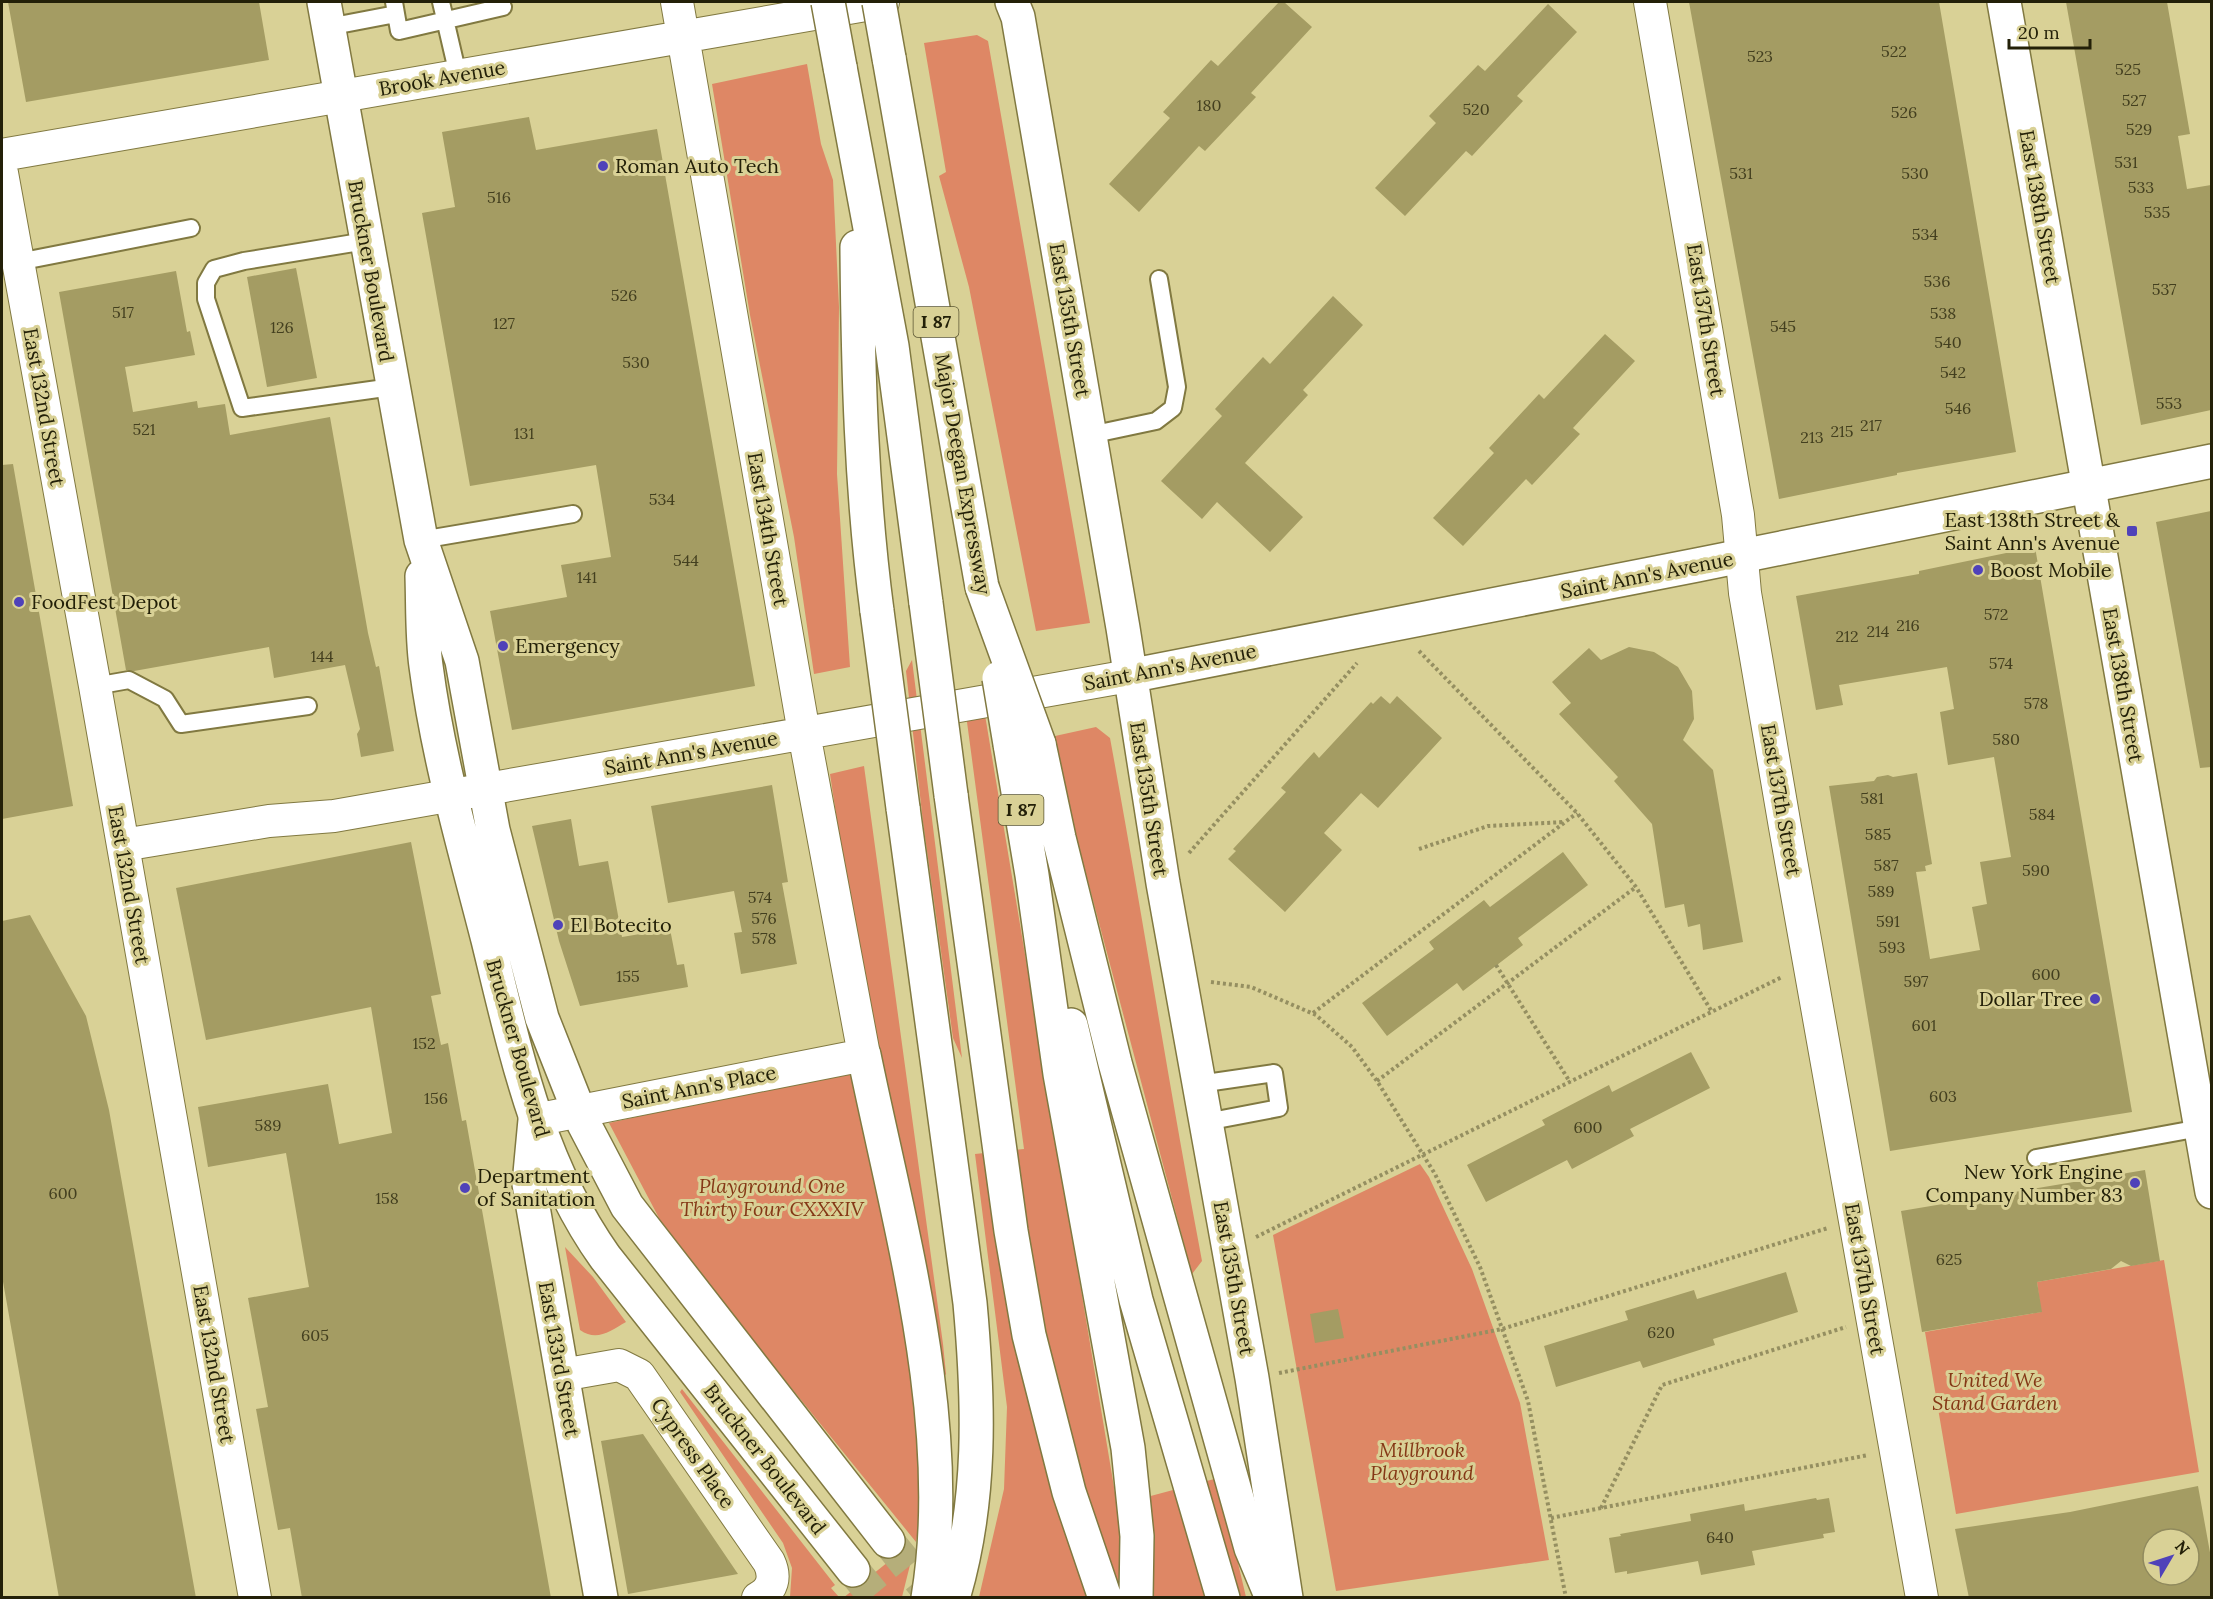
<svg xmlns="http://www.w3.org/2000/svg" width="2213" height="1599" font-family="Lora,serif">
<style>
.green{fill:#de8765}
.building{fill:#a49c63;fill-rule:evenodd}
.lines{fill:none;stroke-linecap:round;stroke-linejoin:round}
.primary-tunnel{stroke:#b5ae7a;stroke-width:33;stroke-dasharray:33 16;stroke-linecap:butt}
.lane-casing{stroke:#817941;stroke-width:20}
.street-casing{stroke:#817941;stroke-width:34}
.secondary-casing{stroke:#817941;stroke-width:36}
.primary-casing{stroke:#817941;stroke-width:36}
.highway-casing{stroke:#817941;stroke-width:36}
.path{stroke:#958f61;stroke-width:4;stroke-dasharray:3 3;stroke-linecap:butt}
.lane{stroke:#fff;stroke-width:16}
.street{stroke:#fff;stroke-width:32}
.secondary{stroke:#fff;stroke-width:33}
.primary{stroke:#fff;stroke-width:33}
.highway{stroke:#fff;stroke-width:33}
.highway-bridge-casing{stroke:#817941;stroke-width:36;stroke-linecap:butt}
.highway-bridge{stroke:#fff;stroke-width:33}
.poi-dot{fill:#4f42b9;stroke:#d9d196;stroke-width:2}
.labels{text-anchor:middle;stroke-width:6;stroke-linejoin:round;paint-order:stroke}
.number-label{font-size:16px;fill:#433f1f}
.shield{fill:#d9d196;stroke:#5a5533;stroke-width:1.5}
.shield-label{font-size:18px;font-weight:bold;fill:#232008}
.street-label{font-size:20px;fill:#232008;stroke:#d9d196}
.poi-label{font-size:20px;fill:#232008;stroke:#d9d196;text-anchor:start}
.park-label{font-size:20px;font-style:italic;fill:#853816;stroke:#d9d196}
</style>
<rect width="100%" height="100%" fill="#d9d196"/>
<path class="green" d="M977,35L988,41L1090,623L1036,631L969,287L939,176L946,172L924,43Z
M807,64L821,144L833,180L839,307L837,474L850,667L814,674L794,537L750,315L712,84Z
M912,660L962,1058L953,1038L923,822L906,671Z
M981,691L1117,1505L1218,1478L1246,1597H979L1004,1489L1007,1407L975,1154L1024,1149L963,692Z
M1096,727L1110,738C1142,912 1169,1087 1202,1261L1192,1274L1067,802L1055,736Z
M864,766L943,1344L946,1374L941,1381L897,1131L850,908L830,774Z
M853,1069L907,1315L927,1474L916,1542L669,1237L609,1123Z
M1420,1164L1429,1177L1472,1269L1520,1403L1549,1560L1336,1591L1273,1235Z
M565,1247L593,1277L626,1322C610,1331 597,1342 580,1330Z
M2164,1260L2199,1472L1956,1514L1925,1332L2041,1312L2037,1282Z
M682,1389L835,1585L831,1588L839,1597H790L792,1568L783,1543L680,1392Z
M914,1549L902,1597L843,1598L903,1550Z"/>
<path class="building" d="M8,2H259L269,60L26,102Z
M1279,2H1284L1312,27L1251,93L1256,97L1205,151L1199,146L1139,212L1109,184L1170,118L1163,112L1211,60L1218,66Z
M1689,2H1939L2016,452L1897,473V475L1779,499Z
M2066,2H2167L2190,134L2178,136L2187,189L2211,185V410L2141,425Z
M1548,4L1577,32L1517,96L1523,101L1472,156L1466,151L1405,216L1375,188L1436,123L1429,116L1478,65L1485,71Z
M529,117L536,150L657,129L755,686L512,730L490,611L567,597L561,565L611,557L596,465L470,486L422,213L455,207L442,132Z
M296,268L317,378L267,387L247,277Z
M176,271L187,332L190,331L195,355L125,367L133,412L197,401L198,408L225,404L230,435L330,417L368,633L376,667L379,666L394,751L361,757L357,734L360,729L345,665L274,678L269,647L134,671L126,670L59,292Z
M1333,296L1363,325L1303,390L1308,395L1245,463L1303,517L1270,552L1217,502L1202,519L1161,481L1222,416L1215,409L1263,357L1270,364Z
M1605,334L1635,361L1573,428L1580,434L1532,485L1526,479L1463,546L1433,518L1494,453L1489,448L1539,394L1544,399Z
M13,464L73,806L2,819V465Z
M2211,511V767L2200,768L2156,522Z
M2035,547L2132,1112L1890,1151L1829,786L1874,781L1877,777L1888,775L1893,777L1917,773L1932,864L1925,866L1926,871L1916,872L1930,959L1980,950L1972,907L1987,904L1980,862L2011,857L1994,757L1948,765L1940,712L1954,709L1947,667L1839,685L1843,705L1816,710L1796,596L1919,574V571Z
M1629,647L1654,652L1678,667L1692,691L1694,719L1683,740L1713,770L1743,942L1703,950L1700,924L1688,927L1684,904L1665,908L1652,824L1614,781L1618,777L1559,714L1571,703L1552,682L1589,648L1601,660Z
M1381,696L1390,704L1397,696L1442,738L1378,808L1361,793L1324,833L1342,850L1285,912L1228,859L1236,851L1233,849L1286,792L1281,788L1314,752L1319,758L1371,702L1373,704Z
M772,785L788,882L782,883L797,964L741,974L734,933L742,932L734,891L668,903L651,806Z
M571,819L579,866L608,861L622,937L670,929L677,965L684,964L688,987L580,1006L559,941L532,826Z
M411,842L441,994L431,996L441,1045L448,1043L462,1121L466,1120L551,1598H302L290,1528L278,1530L256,1409L268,1407L248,1298L309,1287L286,1153L208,1167L198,1107L328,1084L339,1144L392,1133L371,1007L206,1040L176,888Z
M1563,852L1588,885L1518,938L1523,945L1463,991L1457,983L1387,1036L1362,1003L1434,949L1429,942L1484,900L1490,907Z
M30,915L86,1016L109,1110L196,1598H59L2,1276V921Z
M1691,1052L1710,1088L1630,1129L1634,1136L1572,1169L1567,1160L1486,1202L1467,1165L1545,1125L1542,1120L1609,1085L1612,1092Z
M2145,1170L2160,1261L2131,1266L2121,1261L2111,1269L2037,1282L2042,1312L1922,1332L1901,1211Z
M1786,1272L1798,1312L1713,1339L1715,1345L1643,1368L1640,1361L1556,1387L1544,1346L1628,1320L1625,1311L1694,1290L1697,1299Z
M1338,1309L1344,1338L1315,1343L1310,1314Z
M643,1434L738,1574L628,1594L601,1441Z
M2198,1486L2211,1558V1598H1969L1955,1529L2070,1512ZM2153,1539H2189V1575H2153Z
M1816,1498L1817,1500L1829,1498L1835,1532L1823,1534L1824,1538L1752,1551L1755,1565L1701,1575L1698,1561L1627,1574V1571L1615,1573L1609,1538L1621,1536L1620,1534L1691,1521L1690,1514L1744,1504L1745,1511Z"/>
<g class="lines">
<path class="primary-tunnel" d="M888,1541L934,1598
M853,1570L876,1598"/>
<defs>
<path id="lane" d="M394,2L399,31L503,7
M441,2L458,75
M328,27L396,14
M366,241L244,261L214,269L206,283V299L242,408L392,387
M18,262L191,228
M1090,435L1156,421L1173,408L1177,387L1159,279
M421,540L573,514
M95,686L129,680L165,699L181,724L308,706
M1199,1084L1274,1073L1279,1108L1206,1122
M2036,1158L2200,1128"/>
<path id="street" d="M1650,2L1738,515L1745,593L1785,827L1922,1598
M2,155L883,2
M2,173L95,686L255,1598
M123,845L269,821L334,816L1129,676
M535,1120L864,1055L804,733L677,2
M562,1375L619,1365L639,1375L769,1562C776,1577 773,1590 758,1598"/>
<path id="secondary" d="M1012,2L1018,17L1123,628L1163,883L1252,1378L1286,1598
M2004,2L2212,1192
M1129,676L1697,565L2212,461
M535,1120L529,1184L601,1598"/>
<path id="primary" d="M324,2L421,540L462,661L493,830L542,1018L584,1124L627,1206L888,1541
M422,576C423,606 422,637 426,666C438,759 465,850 488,940C515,1050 538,1163 605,1257L853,1570"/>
<path id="highway" d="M889,58L982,587
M840,67L892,346L926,603
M857,247C858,369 861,490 877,611
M1010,744L1032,875L1060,1074L1128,1448L1137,1536L1136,1598
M1039,744L1059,838L1115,1063L1251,1548L1272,1598
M951,795L1011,1231L1029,1335L1069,1492L1105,1598
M903,808L970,1303C979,1402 982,1501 953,1598
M1071,1025L1136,1300L1223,1598
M864,1055C899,1226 957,1424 928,1598"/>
</defs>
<use href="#lane" class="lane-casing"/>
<use href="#street" class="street-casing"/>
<use href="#secondary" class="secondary-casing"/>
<use href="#primary" class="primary-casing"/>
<use href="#highway" class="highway-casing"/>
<path class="path" d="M1419,651L1577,813L1636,887L1712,1012
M1419,849L1488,826L1564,822
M1189,853L1357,663
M1496,965L1570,1082
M1211,982L1251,987L1316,1015L1352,1047L1377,1081L1435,1174L1480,1267L1528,1401L1566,1598
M1313,1013L1577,813
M1377,1081L1636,887
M1256,1237L1782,977
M1279,1373L1502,1329L1828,1228
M1601,1508L1662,1385L1846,1327
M1551,1518L1868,1455"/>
<use href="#lane" class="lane"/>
<use href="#street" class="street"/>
<use href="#secondary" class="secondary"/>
<use href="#primary" class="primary"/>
<use href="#highway" class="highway"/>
<defs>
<path id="highway-bridge" d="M828,2L840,67
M879,2L889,58
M982,587L1039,744
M926,603L951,795
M877,611L903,808
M999,678L1010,744"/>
</defs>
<use href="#highway-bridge" class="highway-bridge-casing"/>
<use href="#highway-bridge" class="highway-bridge"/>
</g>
<g class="poi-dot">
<circle cx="603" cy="166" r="6"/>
<rect x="2126" y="525" width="12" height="12" rx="3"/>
<circle cx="1978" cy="570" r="6"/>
<circle cx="19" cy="602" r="6"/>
<circle cx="503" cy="646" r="6"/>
<circle cx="558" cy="925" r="6"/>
<circle cx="2095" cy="999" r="6"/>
<circle cx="2135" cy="1183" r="6"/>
<circle cx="465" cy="1188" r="6"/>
</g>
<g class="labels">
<g class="number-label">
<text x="1894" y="57">522</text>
<text x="1760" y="62">523</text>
<text x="2128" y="75">525</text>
<text x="2134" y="106">527</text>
<text x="1209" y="111">180</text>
<text x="1476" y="115">520</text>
<text x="1904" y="118">526</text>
<text x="2139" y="135">529</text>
<text x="2126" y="168">531</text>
<text x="1741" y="179">531</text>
<text x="1915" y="179">530</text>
<text x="2141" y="193">533</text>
<text x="499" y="203">516</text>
<text x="2157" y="218">535</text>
<text x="1925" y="240">534</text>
<text x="1937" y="287">536</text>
<text x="2164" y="295">537</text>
<text x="624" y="301">526</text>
<text x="123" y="318">517</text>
<text x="1943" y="319">538</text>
<text x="504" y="329">127</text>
<text x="1783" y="332">545</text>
<text x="282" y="333">126</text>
<text x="1948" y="348">540</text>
<text x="636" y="368">530</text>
<text x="1953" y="378">542</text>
<text x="2169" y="409">553</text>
<text x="1958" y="414">546</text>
<text x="1871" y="431">217</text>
<text x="144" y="435">521</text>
<text x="1842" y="437">215</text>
<text x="524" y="439">131</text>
<text x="1812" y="443">213</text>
<text x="662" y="505">534</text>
<text x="686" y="566">544</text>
<text x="587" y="583">141</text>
<text x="1996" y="620">572</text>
<text x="1908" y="631">216</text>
<text x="1878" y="637">214</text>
<text x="1847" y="642">212</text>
<text x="322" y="662">144</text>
<text x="2001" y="669">574</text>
<text x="2036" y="709">578</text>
<text x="2006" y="745">580</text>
<text x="1872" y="804">581</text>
<text x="2042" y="820">584</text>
<text x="1878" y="840">585</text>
<text x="1886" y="871">587</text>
<text x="2036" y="876">590</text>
<text x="1881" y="897">589</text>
<text x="760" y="903">574</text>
<text x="764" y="924">576</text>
<text x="1888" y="927">591</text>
<text x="764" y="944">578</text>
<text x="1892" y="953">593</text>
<text x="2046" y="980">600</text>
<text x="628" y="982">155</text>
<text x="1916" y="987">597</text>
<text x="1924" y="1031">601</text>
<text x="424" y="1049">152</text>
<text x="1943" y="1102">603</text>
<text x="436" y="1104">156</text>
<text x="268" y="1131">589</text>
<text x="1588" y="1133">600</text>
<text x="63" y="1199">600</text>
<text x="387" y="1204">158</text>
<text x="1949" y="1265">625</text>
<text x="1661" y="1338">620</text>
<text x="315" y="1341">605</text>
<text x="1720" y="1543">640</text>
</g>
<g class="shield">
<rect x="913.5" y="307" width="45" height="30" rx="4.5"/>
<rect x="998.5" y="795" width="45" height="30" rx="4.5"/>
</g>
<g class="shield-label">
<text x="936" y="328">I 87</text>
<text x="1021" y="816">I 87</text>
</g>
<g class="street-label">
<text transform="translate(442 78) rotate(-10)" y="7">Brook Avenue</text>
<text transform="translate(2040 207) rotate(80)" y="7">East 138th Street</text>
<text transform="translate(371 271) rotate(80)" y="7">Bruckner Boulevard</text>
<text transform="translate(1070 320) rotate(80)" y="7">East 135th Street</text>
<text transform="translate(1706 320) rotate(81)" y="7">East 137th Street</text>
<text transform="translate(44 407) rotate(80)" y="7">East 132nd Street</text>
<text transform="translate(963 474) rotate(80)" y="7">Major Deegan Expressway</text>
<text transform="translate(768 529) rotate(80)" y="7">East 134th Street</text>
<text transform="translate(1647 575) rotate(-11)" y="7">Saint Ann's Avenue</text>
<text transform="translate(1170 667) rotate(-11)" y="7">Saint Ann's Avenue</text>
<text transform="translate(2123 685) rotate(80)" y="7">East 138th Street</text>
<text transform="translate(691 753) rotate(-10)" y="7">Saint Ann's Avenue</text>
<text transform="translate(1149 799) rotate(81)" y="7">East 135th Street</text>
<text transform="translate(1781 800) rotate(80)" y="7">East 137th Street</text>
<text transform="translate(129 885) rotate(80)" y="7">East 132nd Street</text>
<text transform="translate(518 1048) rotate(74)" y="7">Bruckner Boulevard</text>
<text transform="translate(699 1087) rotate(-11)" y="7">Saint Ann's Place</text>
<text transform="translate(1234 1278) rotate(80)" y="7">East 135th Street</text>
<text transform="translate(1865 1279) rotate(80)" y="7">East 137th Street</text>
<text transform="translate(559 1359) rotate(80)" y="7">East 133rd Street</text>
<text transform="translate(214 1364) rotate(80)" y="7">East 132nd Street</text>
<text transform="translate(693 1453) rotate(55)" y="7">Cypress Place</text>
<text transform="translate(765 1459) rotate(52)" y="7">Bruckner Boulevard</text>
</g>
<g class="poi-label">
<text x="615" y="173">Roman Auto Tech</text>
<text x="2120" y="527" text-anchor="end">East 138th Street &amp;<tspan x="2120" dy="23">Saint Ann's Avenue</tspan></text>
<text x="1990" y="577">Boost Mobile</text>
<text x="31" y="609">FoodFest Depot</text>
<text x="515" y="653">Emergency</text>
<text x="570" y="932">El Botecito</text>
<text x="2083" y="1006" text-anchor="end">Dollar Tree</text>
<text x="2123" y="1179" text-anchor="end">New York Engine<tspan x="2123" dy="23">Company Number 83</tspan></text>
<text x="477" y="1183">Department<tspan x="477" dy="23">of Sanitation</tspan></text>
</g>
<g class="park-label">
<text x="772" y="1193">Playground One<tspan x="772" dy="23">Thirty Four CXXXIV</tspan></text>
<text x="1995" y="1387">United We<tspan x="1995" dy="23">Stand Garden</tspan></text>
<text x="1422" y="1457">Millbrook<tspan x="1422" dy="23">Playground</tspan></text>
</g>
</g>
<rect width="2213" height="1599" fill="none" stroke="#232008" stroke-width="6"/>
<g transform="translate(2171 1557) rotate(51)"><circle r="28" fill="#d9d196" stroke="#908a5d" stroke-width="1.5"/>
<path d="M0-4.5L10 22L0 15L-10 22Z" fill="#4f42b9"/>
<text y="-9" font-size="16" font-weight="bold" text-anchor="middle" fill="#232008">N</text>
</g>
<path d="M2009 39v9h81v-9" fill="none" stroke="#232008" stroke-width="3"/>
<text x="2018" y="39" font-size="18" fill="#232008" stroke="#d9d196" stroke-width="4.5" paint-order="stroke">20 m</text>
</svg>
